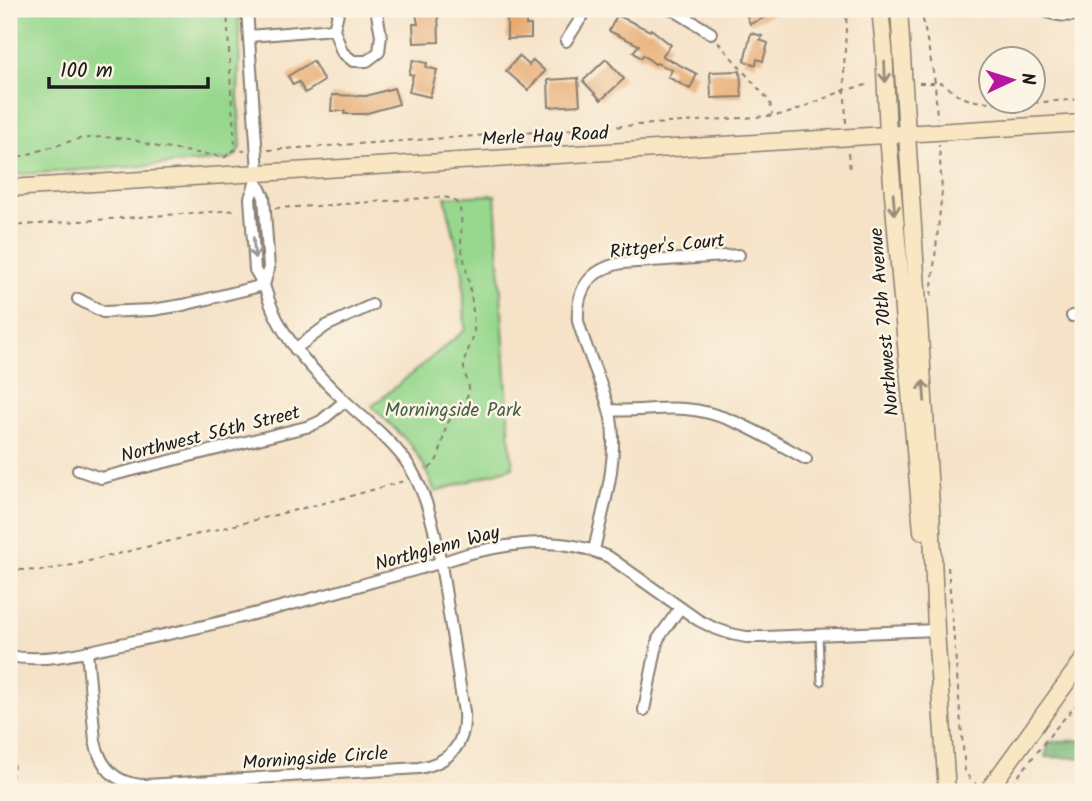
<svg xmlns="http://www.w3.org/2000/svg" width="1092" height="801" font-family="Kalam,sans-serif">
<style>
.green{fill:#97d88e;stroke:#5a7a55;stroke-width:2}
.forest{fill:#79b879;stroke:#4a6a4a;stroke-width:2}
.building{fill:#e7ab72}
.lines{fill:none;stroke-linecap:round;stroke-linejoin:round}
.service-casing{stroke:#887f72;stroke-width:9}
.minor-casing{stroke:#887f72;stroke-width:14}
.secondary-casing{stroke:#887f72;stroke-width:19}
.path{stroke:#887f72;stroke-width:2;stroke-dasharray:5 5;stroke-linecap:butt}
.service{stroke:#fff;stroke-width:5}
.minor{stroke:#fff;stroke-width:10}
.secondary{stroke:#f9e7c3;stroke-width:16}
.oneway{stroke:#968c78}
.oneway2{stroke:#999}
.labels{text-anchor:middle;stroke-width:5;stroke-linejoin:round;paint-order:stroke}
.street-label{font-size:19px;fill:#1c1c1c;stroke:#fcf5e5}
.park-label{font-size:19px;fill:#475e44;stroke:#fcf5e5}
</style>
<rect width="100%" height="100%" fill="#fcf5e5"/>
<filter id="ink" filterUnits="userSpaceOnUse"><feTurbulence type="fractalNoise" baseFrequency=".0143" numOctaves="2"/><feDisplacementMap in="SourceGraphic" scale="14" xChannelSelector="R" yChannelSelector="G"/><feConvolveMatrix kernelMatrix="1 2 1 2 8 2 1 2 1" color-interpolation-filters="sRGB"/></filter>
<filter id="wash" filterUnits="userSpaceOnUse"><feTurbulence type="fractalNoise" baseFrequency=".00686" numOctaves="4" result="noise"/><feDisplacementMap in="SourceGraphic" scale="28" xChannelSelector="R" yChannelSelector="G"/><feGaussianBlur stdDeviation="1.57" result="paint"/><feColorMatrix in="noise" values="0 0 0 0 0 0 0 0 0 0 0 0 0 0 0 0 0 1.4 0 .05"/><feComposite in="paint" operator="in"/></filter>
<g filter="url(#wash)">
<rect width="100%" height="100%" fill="#f5e2c7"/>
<path class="green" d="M9,9H238L240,44L238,97L241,145L237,154L229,160L9,175Z
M495,195L510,442L513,467L435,492L424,466L411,445L372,406L465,330L463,273L445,197Z"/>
<path class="forest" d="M1083,740V758L1045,757L1049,742Z"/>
<g id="blocks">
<path class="building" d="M415,9H438L439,42L414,43L413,24H418Z
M744,9H784L750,24Z
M617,15L650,31L651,29L671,45L662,56L697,74L690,89L668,77L672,70L657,63L655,64L643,55L641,58L633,52L639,45L609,31Z
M507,19H526V25H531V38L507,39Z
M751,33L762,36L760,40L768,43L763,61L757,59L756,65L744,61Z
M519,56L529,65L533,60L545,71L528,90L506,71Z
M606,59L624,79L601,100L583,81Z
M413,60L427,63L426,67L437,70L430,97L409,92L413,75L409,74Z
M313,61L324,81L305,93L299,82L293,85L288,76Z
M740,71L742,97L711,98L710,72Z
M578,78L580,105L549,107L548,80Z
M394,88L399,104L364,114H344L345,111H331L332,95L366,96Z"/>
</g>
</g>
<g filter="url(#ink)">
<use href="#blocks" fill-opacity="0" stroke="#887f72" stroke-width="2"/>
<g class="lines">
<defs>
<path id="service" d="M819,636L821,682"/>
<path id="minor" d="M247,9L258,172L256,181L250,198L255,270L264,285L269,268L264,197L256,181
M339,9L334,29L342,52L353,61H367L379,52L381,35L376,9
M672,9L711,33
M1041,9C1055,17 1067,16 1083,15
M249,36L334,29
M566,41L587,9
M78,299L103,312L152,310L183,305L264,285C278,336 308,366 345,401C365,420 388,437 405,460C432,497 440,557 447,602C453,638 458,675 464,712C466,744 451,762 419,768L146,785C117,785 101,769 95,741L87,651
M1072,316L1083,315
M295,349L326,326L372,305
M609,410C634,412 660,407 685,409C729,412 769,439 806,459
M78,470L101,478L310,426L321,421L345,401
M594,550C603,509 619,460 611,418C604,385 587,354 578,321C576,289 590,269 622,263L739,255
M9,656C49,664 91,650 130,642C206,627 280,608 354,587C391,576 430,567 467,554C516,542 562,536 609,557L698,620L714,628L731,634L746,637H765L936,630
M644,710L658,639L680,608"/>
<path id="secondary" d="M880,9L884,47L888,136L922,531
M899,9L931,507L936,630L947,792
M9,188C367,165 725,147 1083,123
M987,792L1083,660"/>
</defs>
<use href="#service" class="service-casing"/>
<use href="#minor" class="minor-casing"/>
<use href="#secondary" class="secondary-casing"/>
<path class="path" d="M227,9L231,92L235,145L234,149
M921,9L935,82L937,118
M718,42L770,102L772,114
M919,83H941L946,85L954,93L964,98L976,101L1017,104L1083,99
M846,123L844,69L847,9
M268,150L757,117L786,114L845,90L871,84
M848,153L850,170
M9,160L78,139L102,137L130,139L158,147L225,157L234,150L245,151
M275,208L317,206L439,197C445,197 454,198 458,204C463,213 461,231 461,241C462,256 467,269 469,284C472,299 474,316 474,332C473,344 463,355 464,368C464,375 469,382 469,389C468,404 452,412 447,425C440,442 443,462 425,471
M9,226L238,210
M931,296L942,191L939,145
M948,567L965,771L970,779L976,784
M9,569L40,571L73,565L340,499L404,481
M9,724C14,745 17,766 9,787
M1006,792L1054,730L1083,697"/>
<use href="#service" class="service"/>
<use href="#minor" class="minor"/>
<use href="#secondary" class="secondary"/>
</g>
<defs><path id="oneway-shaft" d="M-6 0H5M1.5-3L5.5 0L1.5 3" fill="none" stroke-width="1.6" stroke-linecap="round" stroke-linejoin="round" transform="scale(1.75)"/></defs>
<g class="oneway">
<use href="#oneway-shaft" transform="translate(885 72) rotate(87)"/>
<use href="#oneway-shaft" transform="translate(894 204) rotate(85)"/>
<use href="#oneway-shaft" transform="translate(924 391) rotate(-94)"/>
</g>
<use class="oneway2" href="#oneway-shaft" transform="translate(254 248) rotate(86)"/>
</g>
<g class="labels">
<g class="street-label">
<text transform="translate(545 135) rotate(-3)" y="7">Merle Hay Road</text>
<text transform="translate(667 245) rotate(-6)" y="7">Rittger's Court</text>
<text transform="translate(883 322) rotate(-95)" y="7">Northwest 70th Avenue</text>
<text transform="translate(210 433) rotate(-14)" y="7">Northwest 56th Street</text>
<text transform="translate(437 547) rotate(-15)" y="7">Northglenn Way</text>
<text transform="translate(315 757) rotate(-4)" y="7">Morningside Circle</text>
</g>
<g class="park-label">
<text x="453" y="416">Morningside Park</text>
</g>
</g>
<rect width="1092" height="801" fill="none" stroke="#fcf5e5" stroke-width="35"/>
<g transform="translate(1012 80) rotate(86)"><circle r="33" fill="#fcf5e5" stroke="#a29e95" stroke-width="2"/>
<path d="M0-5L12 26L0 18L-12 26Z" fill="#b5179e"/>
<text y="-10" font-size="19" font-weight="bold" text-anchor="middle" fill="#1c1c1c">N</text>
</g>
<path d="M49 77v10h159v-10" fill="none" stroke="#1c1c1c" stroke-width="3.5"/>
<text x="60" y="77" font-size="21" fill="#1c1c1c" stroke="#fcf5e5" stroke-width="5" paint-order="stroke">100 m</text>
</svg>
